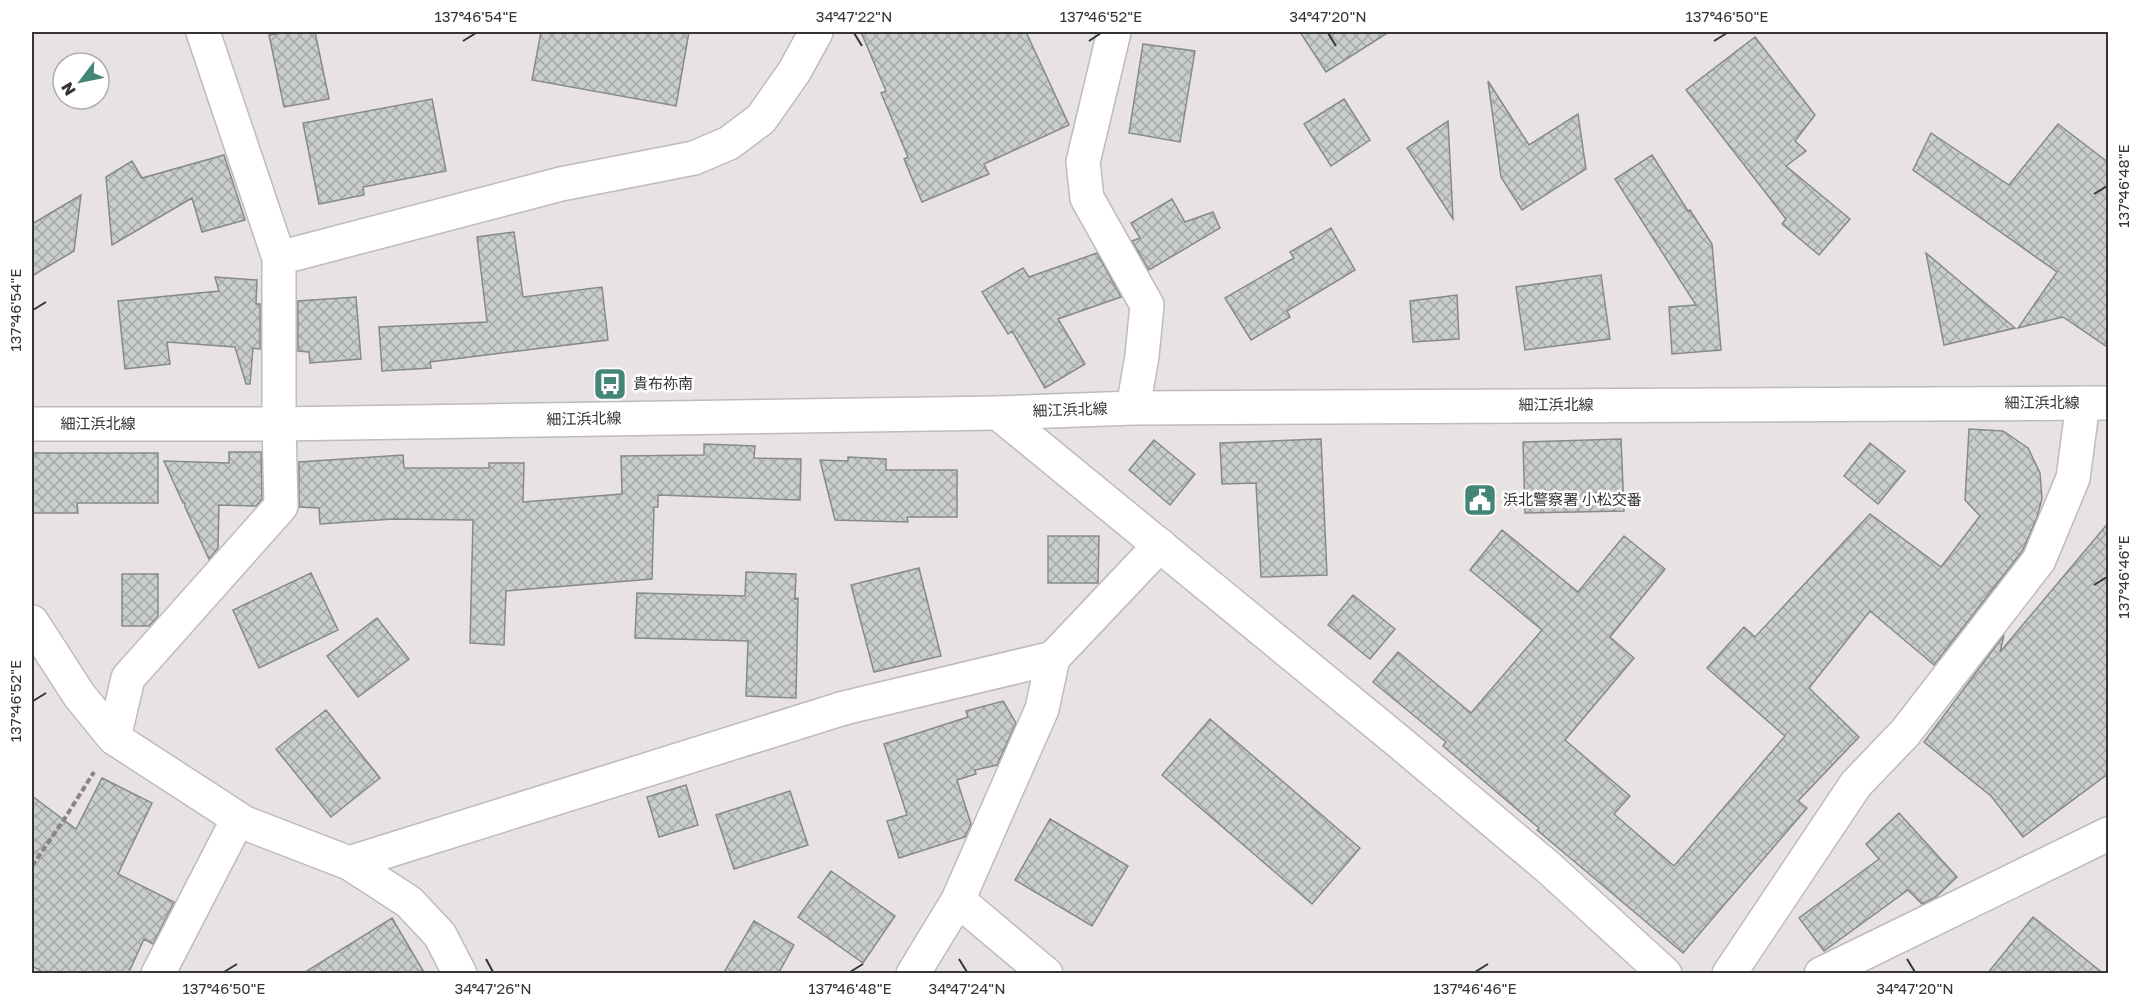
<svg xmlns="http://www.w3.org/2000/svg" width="2140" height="1005" font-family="'Golos Text','Noto Sans JP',sans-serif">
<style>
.building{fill:url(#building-cross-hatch);stroke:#868a89;stroke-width:1.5}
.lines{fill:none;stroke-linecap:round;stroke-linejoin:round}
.minor-casing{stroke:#bfbbbb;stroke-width:36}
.tertiary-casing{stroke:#bfbbbb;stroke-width:36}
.secondary-casing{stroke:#bfbbbb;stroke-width:36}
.path{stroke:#898586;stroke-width:4;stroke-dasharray:6 3;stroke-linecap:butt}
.minor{stroke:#fff;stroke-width:33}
.tertiary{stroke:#fff;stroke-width:33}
.secondary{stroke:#fff;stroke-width:33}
.ticks{fill:none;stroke:#363434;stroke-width:2}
.labels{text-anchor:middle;stroke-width:5;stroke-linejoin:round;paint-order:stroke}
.poi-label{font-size:15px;fill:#363434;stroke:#fff;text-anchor:start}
.street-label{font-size:15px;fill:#363434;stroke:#fff}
.neatline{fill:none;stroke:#363434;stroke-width:2}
.ticks-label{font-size:15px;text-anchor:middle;fill:#363434}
</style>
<defs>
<pattern id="building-cross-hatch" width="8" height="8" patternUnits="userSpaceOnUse" patternTransform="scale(1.5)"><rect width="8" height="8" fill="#c9cecc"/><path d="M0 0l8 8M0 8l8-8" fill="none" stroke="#a4a8a6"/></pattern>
</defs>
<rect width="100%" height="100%" fill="#e8e2e3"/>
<path class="building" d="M288,32H315L329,99L284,107L269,35Z
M541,32H689L676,106L532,80Z
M861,32H1026L1069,125L984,164L989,174L922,202L904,159L908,157L881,93L886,91Z
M1300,32H1389L1326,72Z
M1755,37L1815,115L1795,141L1806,151L1786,166L1850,219L1819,255L1782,224L1786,219L1686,90Z
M1143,44L1195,51L1180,142L1129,133Z
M1488,81L1529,145L1578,114L1586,169L1522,210L1501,177Z
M432,99L446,171L363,187L364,195L319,204L303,123Z
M1344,99L1370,140L1331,166L1304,124Z
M1448,121L1453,219L1407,148Z
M2058,124L2109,163V348L2063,317L2018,328L2057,272L1913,170L1931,133L2009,185Z
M224,155L245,220L202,232L192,198L112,245L106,177L132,161L142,178Z
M1652,155L1688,211L1690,210L1712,244L1721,350L1672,354L1669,307L1696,305L1615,179Z
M81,195L74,251L32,276V224Z
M1172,199L1185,222L1213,212L1220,228L1149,270L1132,241L1140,238L1131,223Z
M1331,228L1355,270L1287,311L1290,317L1251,340L1225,298L1294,258L1290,252Z
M514,232L523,297L602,287L608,340L430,362L431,368L382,371L379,327L487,322L477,237Z
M1097,253L1121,297L1058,319L1085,364L1045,388L1012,331L1008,334L982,292L1023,268L1029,277Z
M1926,253L2015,328L1944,345Z
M1601,275L1610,339L1525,350L1516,287Z
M215,277L257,280L256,304H260V349L253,348L250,384H246L235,347L167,342L170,364L125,369L118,301L219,291Z
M1457,295L1459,339L1413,342L1410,301Z
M356,297L361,359L310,363L309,352L298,351V301Z
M1969,429L2003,431L2028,448L2040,473L2042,499L2037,517L2023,550L1934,665L1870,611L1809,688L1859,737L1798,801L1807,808L1683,953L1537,830L1539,828L1443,746L1446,742L1373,682L1398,652L1471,713L1542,630L1470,570L1502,530L1578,592L1624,536L1665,569L1610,637L1634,658L1565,740L1630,796L1614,814L1674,866L1785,736L1707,668L1744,627L1755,637L1870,514L1941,567L1980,516L1965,500Z
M1321,439L1327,575L1261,577L1256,483L1222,484L1220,443Z
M1621,439L1624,511L1525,513L1523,442Z
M1154,440L1195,474L1170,505L1129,470Z
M1870,443L1905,471L1878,504L1844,476Z
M704,444L755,446L754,458L801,459L800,500L658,495V507H654L652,579L506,591L504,645L470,643L473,520L393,519L320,524L319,508L299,507V462L403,455L404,468H489V463H524L523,502L622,494L621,456L704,455Z
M229,452H261L262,499L256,506L219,505L218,548L209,559L185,507V503H183L164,461L229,463Z
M32,453H158V503H77L78,513H32Z
M848,457L886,459V470H957V517H907L908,522L835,520L820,460L848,461Z
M2109,522V773L2023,837L1991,796L1924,742L2004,635L2000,652Z
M1048,536H1099L1098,583H1048Z
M919,568L941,656L874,672L851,585Z
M746,572L796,574L795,599L798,598L796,698L746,696L748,641L635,638L637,593L745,596Z
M311,573L338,630L259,668L233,610Z
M122,574H158V616L149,626H122Z
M1353,595L1395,629L1370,659L1328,625Z
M377,618L409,659L358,697L327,656Z
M1003,701L1016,723L997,765L975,770L976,774L957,780L971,824L965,837L899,858L887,821L907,815L884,744L968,717L966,711Z
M326,710L380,778L331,817L276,749Z
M1210,719L1360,848L1312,904L1162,775Z
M102,778L152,803L118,874L174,902L153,944L144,939L128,974H46L32,966V796L76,829Z
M686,785L698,825L659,837L647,797Z
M790,791L808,845L734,869L716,815Z
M1899,813L1957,877L1936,897L1922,904L1908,890L1824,951L1799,918L1879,859L1866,844Z
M1050,819L1128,866L1092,926L1015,880Z
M831,871L895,916L863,963L798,917Z
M2033,917L2104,974H1987Z
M392,918L425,974H302Z
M754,921L794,945L778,974H723Z"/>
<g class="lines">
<defs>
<path id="minor" d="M1114,32L1083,162L1087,198L1147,305L1142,356L1133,408
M279,258L561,184L694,158L729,143L761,119L794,72L816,32
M32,622L79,695L114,738L245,823L349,863L409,902L440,935L460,974
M114,738L128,678L281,506L279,424V258L203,32
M349,863L844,708L1053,658
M958,900L1046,974
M158,974L238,819
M913,974L958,900L1042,709L1053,658L1160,545
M1729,974L1856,784L1905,733L2039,560L2073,478L2083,403
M1821,974L2108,834"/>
<path id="tertiary" d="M998,413L1398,741L1549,868L1665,974"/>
<path id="secondary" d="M32,424H279L998,413L1133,408L2108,403"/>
</defs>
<use href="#minor" class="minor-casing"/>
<use href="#tertiary" class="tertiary-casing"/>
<use href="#secondary" class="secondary-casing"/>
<path class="path" d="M32,866L65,818L94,772"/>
<use href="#minor" class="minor"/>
<use href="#tertiary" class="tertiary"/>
<use href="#secondary" class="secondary"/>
</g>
<path class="ticks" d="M854,33L862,46M1328,33L1336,46M463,41L476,33M1089,41L1101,33M1714,41L1727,33M2094,194L2107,186M33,310L46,302M2094,585L2107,577M33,701L46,693M486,959L493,972M959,959L967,972M1907,959L1915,972M224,972L237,964M850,972L863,964M1475,972L1488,964"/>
<defs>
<symbol id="bus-square" viewBox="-11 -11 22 22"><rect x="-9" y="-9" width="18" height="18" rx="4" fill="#438678" stroke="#fff"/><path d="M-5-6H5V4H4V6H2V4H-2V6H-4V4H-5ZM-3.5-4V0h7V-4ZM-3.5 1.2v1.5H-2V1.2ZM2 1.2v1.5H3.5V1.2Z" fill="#fff"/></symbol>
<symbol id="civic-square" viewBox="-11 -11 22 22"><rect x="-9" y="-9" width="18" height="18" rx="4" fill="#438678" stroke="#fff"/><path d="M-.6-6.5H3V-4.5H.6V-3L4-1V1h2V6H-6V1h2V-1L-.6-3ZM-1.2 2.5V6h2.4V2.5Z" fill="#fff"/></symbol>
</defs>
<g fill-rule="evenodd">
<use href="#bus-square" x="591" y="365" width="38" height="38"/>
<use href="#civic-square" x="1461" y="481" width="38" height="38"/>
</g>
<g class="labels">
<g class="poi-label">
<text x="633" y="389">貴布祢南</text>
<text x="1503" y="505">浜北警察署 小松交番</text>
</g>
<g class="street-label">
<text x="2042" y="408">細江浜北線</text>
<text x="1556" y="410">細江浜北線</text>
<text transform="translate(1070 410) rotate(-2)" y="5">細江浜北線</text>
<text transform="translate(584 419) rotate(-1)" y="5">細江浜北線</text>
<text x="98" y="429">細江浜北線</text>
</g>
</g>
<rect width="2140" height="1005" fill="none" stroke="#ffffff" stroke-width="66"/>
<g transform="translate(81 81) rotate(238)"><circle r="28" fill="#ffffff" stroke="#afaeae" stroke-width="1.5"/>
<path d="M0-4.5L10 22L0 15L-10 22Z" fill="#438678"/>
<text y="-9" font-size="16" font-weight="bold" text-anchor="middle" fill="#363434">N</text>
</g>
<rect x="33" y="33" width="2074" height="939" class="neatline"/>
<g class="ticks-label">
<text x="476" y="22">137°46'54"E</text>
<text x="854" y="22">34°47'22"N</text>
<text x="1101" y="22">137°46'52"E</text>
<text x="1328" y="22">34°47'20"N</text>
<text x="1727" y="22">137°46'50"E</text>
<text transform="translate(2124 186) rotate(-90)" y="5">137°46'48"E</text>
<text transform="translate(16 310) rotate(-90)" y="5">137°46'54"E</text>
<text transform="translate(2124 577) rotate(-90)" y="5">137°46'46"E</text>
<text transform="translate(16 701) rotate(-90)" y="5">137°46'52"E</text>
<text x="224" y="994">137°46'50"E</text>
<text x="493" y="994">34°47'26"N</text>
<text x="850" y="994">137°46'48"E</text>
<text x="967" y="994">34°47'24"N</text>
<text x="1475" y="994">137°46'46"E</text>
<text x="1915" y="994">34°47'20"N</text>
</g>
</svg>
